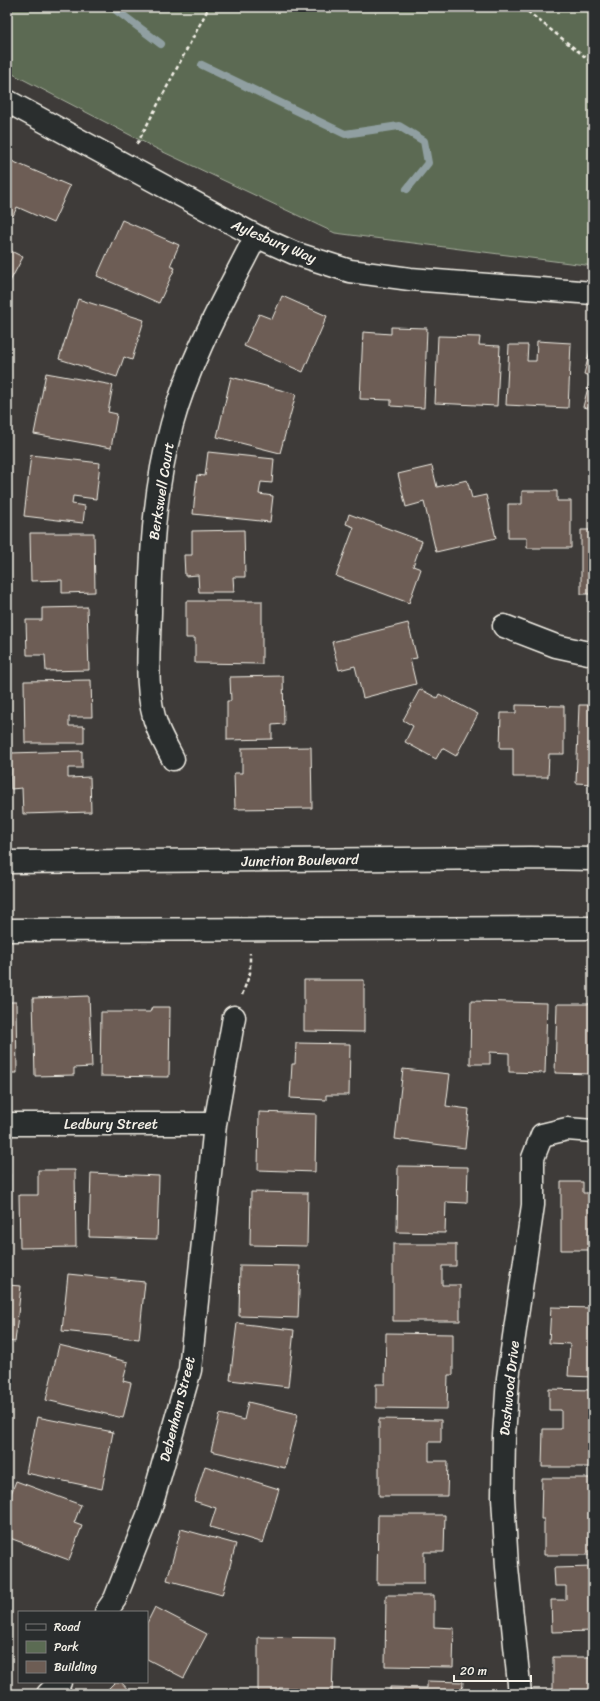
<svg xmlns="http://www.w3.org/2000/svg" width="600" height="1701" font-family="Sriracha,sans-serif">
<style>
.green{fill:#5b6b53;stroke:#a8ae9e}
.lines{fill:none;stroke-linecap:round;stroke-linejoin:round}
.stream{stroke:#909fa1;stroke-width:8}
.building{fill:#6d5d54;stroke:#f4f1e8}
.minor-casing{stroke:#f4f1e8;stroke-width:25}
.secondary-casing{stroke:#f4f1e8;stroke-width:25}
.path{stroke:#f4f1e8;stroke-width:2.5;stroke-dasharray:4 3;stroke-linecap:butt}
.minor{stroke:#2a2d2e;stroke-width:22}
.secondary{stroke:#2a2d2e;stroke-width:22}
.labels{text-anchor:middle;stroke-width:3.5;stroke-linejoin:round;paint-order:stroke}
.street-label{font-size:14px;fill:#f4f1e8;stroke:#2a2d2e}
</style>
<rect width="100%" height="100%" fill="#3e3b39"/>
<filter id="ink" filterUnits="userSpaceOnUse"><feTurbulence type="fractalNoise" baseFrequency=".025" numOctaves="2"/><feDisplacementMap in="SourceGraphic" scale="8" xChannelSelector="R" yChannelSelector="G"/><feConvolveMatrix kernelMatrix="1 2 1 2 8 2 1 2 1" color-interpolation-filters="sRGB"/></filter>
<g filter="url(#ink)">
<path class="green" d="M7,7H593V266L335,233L157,149L7,71Z"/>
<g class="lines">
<path class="stream" d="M112,7L161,44
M202,65L345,134L399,126L424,141L428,163L407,189"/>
</g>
<path class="building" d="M7,159L70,186L53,223L17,207L13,216L7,213Z
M122,220L179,245L170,266L175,268L159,303L97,276Z
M7,249L23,257L7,287Z
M282,296L327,316L303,372L244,346L259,314L272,319Z
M78,299L144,320L132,360L124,357L117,377L59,359Z
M391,327L427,328L424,408L391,406V400L360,399L363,332L391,334Z
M438,336L480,337L479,345L500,346L497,406L435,403Z
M537,341L571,343L568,408L506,405L509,345H528L527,361H536Z
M591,347L593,348V409L583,407L591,376L584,374Z
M46,373L113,385L108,412L117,414L111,448L34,434Z
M231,377L296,394L280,453L217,437Z
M208,452L274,459L272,483L261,482L259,494L273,496L270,522L193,514L197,475L205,476Z
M31,455L100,463L96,499L73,496L72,504L85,506L83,523L24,516Z
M432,466L437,487L467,480L472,498L486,495L496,538L436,552L424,502L406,507L398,474Z
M522,491H557V501H571V548H527V538H508V504H522Z
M349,514L422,541L413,566L421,569L409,603L336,576L354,527L346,524Z
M244,530L245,577H233L234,592H199L198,575L185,576L184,555H192V531Z
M581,530H593V594H581Z
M30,533H94L95,592L62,593V580L31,581Z
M186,601H262V664L195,663V638H186Z
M87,607L89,670L46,671L45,655H27L26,620H42V608Z
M408,623L417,658L410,659L416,684L363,698L355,666L339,670L332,642Z
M283,676L284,724L272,725V739L227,740V701H231L230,677Z
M91,680L92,717H69V726H84V743H25L24,681Z
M420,689L437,698L439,694L478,714L456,756L442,748L436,759L405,742L413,726L403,720Z
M516,705L564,706V754H549L548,777H513V748H500L501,713H516Z
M579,705H593V784L576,783Z
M311,747L312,808L235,809L234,773H242V748Z
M82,751V768H68V778L90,777L91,812L23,814L22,788L11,789L10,753Z
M304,980H364V1032L304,1031Z
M89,996L92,1067L74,1068V1075L35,1076L33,998Z
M471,1001L547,1003L545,1073L509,1072V1053L490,1052V1064H470Z
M7,1002H16L17,1073H7Z
M557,1004H593L592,1074L555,1073Z
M152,1007H170L169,1077L100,1076L101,1012H150Z
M296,1043L350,1044L349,1095H326V1100L290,1098L292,1064H295Z
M403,1069L450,1074L446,1106L469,1109L465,1148L395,1139Z
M259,1112L316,1114L315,1172L258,1170Z
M398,1166L468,1167L467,1203L446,1202L445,1233L397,1232Z
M38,1170H75L76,1247L20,1248L19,1195H38Z
M91,1173L159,1176L157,1239L89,1237Z
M7,1174H10L9,1237H7Z
M561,1182H583V1193H593V1250H561Z
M251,1192L308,1193L307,1246L250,1245Z
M393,1244H456V1266H442V1285H460V1321H393Z
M240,1265L300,1266L298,1318L239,1316Z
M68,1274L145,1282L139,1339L62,1331Z
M7,1285L21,1286L15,1342L7,1341Z
M551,1307L593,1308V1377L568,1376L570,1344L549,1343Z
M237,1323L294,1330L288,1387L230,1380Z
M386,1333L453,1334V1375H448L447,1409L376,1408V1384H385Z
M59,1345L128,1362L123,1381L131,1383L123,1418L46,1400Z
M549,1389L593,1390V1467H542L543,1429H561V1410H549Z
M248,1402L298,1414L285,1468L211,1451L220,1414L244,1420Z
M37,1417L113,1432L102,1489L26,1473Z
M379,1419L441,1420V1442H429V1461H448L447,1496H379Z
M205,1466L279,1489L263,1543L210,1527L216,1508L194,1501Z
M542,1478H593V1555H544V1519H541Z
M16,1481L81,1505L74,1523L82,1526L69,1560L7,1537V1504Z
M378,1515H445L444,1552H424V1584H377Z
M181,1529L236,1544L222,1595L167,1580Z
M593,1567V1631L552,1632L551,1600H566V1586H555L554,1568Z
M386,1595H434V1627L454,1628L453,1667L385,1666Z
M155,1607L207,1634L184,1678L147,1659V1623Z
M258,1637L334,1638L332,1694H296V1688H279V1694H258Z
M553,1657H593V1694L553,1693Z
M427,1681L463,1682L462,1694H390V1687L427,1688Z
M115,1682H121L132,1694H103Z"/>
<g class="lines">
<defs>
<path id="minor" d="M7,101L256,236L294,253L350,271L410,279L593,293
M504,626L556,646L593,654
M173,759C168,749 162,739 158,729C144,695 149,648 150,612C151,549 155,485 172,424C190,358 225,297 256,236
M7,1124H215
M106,1612L115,1599L150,1510L190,1370L215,1124L234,1017
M48,1694L60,1682
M520,1694L507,1567L503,1497L504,1436L508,1378L533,1205V1158L542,1135L567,1129L593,1131"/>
<path id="secondary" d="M7,862L530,858L593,859
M7,930L593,928"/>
</defs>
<use href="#minor" class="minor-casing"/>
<use href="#secondary" class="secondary-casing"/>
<path class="path" d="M522,7L593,63
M137,144L209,7
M242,995L250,973V953"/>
<use href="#minor" class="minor"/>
<use href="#secondary" class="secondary"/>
</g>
</g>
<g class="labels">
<g class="street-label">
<text transform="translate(274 241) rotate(23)" y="5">Aylesbury Way</text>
<text transform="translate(161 491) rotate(-81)" y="5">Berkswell Court</text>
<text transform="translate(300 860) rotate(-1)" y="5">Junction Boulevard</text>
<text x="111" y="1129">Ledbury Street</text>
<text transform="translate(509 1388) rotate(-84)" y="5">Dashwood Drive</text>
<text transform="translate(177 1409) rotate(-76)" y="5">Debenham Street</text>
</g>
</g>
<rect width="600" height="1701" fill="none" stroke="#2a2d2e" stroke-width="24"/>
<rect x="12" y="12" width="576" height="1677" fill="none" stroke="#f4f1e8" stroke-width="1.5" filter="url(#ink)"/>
<rect x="18" y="1611" width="130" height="72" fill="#2a2d2e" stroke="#7b7b78"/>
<rect x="26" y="1624" width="20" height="6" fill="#2a2d2e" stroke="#7b7b78"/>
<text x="54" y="1631" font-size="12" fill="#f4f1e8">Road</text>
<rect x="26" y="1641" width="20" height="12" fill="#5b6b53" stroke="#7b7b78"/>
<text x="54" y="1651" font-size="12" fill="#f4f1e8">Park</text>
<rect x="26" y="1661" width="20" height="12" fill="#6d5d54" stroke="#7b7b78"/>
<text x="54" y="1671" font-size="12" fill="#f4f1e8">Building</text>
<path d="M454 1675v6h77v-6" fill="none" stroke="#f4f1e8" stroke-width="2"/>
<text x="460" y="1675" font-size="12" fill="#f4f1e8" stroke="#2a2d2e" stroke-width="3" paint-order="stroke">20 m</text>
</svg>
